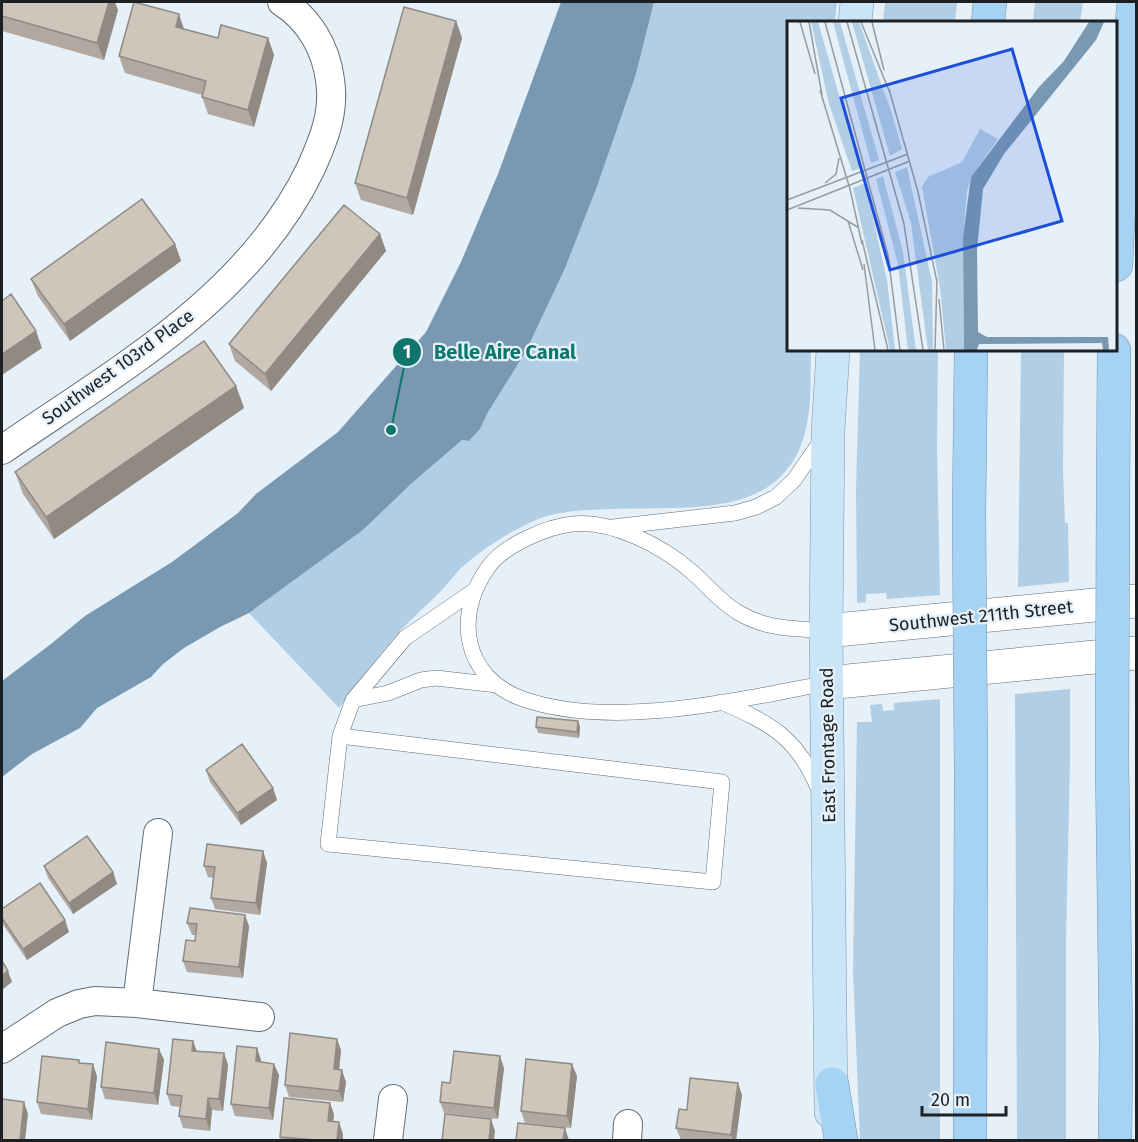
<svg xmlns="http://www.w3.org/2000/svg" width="1138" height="1142" font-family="'Fira Sans',sans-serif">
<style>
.green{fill:#b2cee4}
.water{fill:#7998b1}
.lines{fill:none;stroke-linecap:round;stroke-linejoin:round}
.lane-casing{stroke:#626c74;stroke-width:16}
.street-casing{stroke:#626c74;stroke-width:30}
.secondary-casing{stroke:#626c74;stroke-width:34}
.primary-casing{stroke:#7694ab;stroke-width:34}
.highway-casing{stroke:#7694ab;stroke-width:34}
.lane{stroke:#fff;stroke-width:15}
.street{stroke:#fff;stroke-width:28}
.secondary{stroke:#fff;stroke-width:33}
.primary{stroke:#cae4f8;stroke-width:33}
.highway{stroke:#a6d2f4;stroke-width:33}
.highway-bridge-casing{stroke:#7694ab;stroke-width:34;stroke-linecap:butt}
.highway-bridge{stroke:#a6d2f4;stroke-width:33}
.wall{fill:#b1a9a1}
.shaded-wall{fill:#908a83}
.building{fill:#cec5bb;stroke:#908a83;stroke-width:1.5}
.labels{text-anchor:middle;stroke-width:4.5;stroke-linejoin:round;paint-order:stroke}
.street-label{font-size:18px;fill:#1c2023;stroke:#e5f0f9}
.inset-road{fill:none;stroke:#959da3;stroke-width:1.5}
.view{fill:#1d4ed8;fill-opacity:0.15;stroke:#1d4ed8;stroke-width:3}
.inset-edge{fill:none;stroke:#1c2023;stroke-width:3}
.leader{fill:none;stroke:#0f766e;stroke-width:2}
.callout-dot{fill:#0f766e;stroke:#e5f0f9;stroke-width:2}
.mark-label{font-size:18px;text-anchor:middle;font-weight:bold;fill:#fff}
.callout-label{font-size:20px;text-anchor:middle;font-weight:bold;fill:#0f766e;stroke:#e5f0f9;stroke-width:4.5;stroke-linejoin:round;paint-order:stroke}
</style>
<rect width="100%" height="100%" fill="#e5f0f9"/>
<path class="green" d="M654,2H837L835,22H788V350H811C810,372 812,396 808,418C792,521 693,506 614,509C589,510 561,510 538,519C513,530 488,545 468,562C456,571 448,585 437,595C425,607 412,618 401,630C379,655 358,681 339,708L249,613L363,530L412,483L462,440L469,441L480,429L636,74Z
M885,2H957L955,22H883Z
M1035,2H1083L1080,22H1033Z
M860,350H938L937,447L940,595L887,599L886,593L866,594V602L857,603L856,489Z
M1021,350H1064L1063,472L1065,523H1068L1069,582L1018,587Z
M1070,689V761L1066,939V1140H1017L1015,694Z
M940,699V1140H860L853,972L857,722H872L870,705L882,704L883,711L894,710V703Z"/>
<path class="water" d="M561,2H654L636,74L596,189L565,268L526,351L488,412L480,429L469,441L462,440L412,483L363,530L249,613L220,627L184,648L163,664L151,677L97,708L80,728L32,754L2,777V681L51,644L85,616L172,562L238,513L256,494L338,432L426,332L461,262L498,174Z"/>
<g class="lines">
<defs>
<path id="lane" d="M613,527L735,513L756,507L776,497L794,480L823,438
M826,631C794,628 768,630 739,613C720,602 707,585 691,571C662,546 613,520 572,524C546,527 505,545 489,566C453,615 463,678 523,699C612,730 737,700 827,683
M353,700L388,693L421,680L436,678L497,685
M721,702C770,723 797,737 818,788
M340,736L722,782L713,882L328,844L340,736L353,700L405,638L475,590"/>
<path id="street" d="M2,450C116,371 249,298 311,168C324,139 335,112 330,80C326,48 309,19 282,2
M137,1003L158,833
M2,1049L57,1013L79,1004L95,1001L137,1003L260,1017
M388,1140L393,1099
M627,1140L628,1124"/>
<path id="secondary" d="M826,631L1136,601
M827,683L1136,653"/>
<path id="primary" d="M855,22L857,2
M831,1112L826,631L828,431L833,350"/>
<path id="highway" d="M988,22L990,2
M1116,265L1124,96L1134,2
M1113,501L1114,350
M969,514L971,350
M1112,761L1116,1046L1115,1140
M832,1084L841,1140
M970,1140L971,770"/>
</defs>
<use href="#lane" class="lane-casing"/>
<use href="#street" class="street-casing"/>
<use href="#secondary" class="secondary-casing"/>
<use href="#primary" class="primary-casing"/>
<use href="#highway" class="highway-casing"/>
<use href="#lane" class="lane"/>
<use href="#street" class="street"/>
<use href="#secondary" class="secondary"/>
<use href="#primary" class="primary"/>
<use href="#highway" class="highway"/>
<defs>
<path id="highway-bridge" d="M969,514L971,770
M1112,761L1113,501"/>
</defs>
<use href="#highway-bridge" class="highway-bridge-casing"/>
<use href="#highway-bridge" class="highway-bridge"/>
</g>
<path class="wall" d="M2,2L118,10L104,60L2,31Z
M456,21L462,38L413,215L361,200L355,183Z
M184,29L218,38H268L274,55L254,127L208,114L202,97V95L125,73L119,56Z
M380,234L386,251L271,391L235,361L229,344Z
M175,244L181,261L70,341L38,296L31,279Z
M236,386L244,408L54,539L23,494L15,472Z
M578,721L580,727L579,738L538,733L536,727Z
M206,770L273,788L277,800L241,825L210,782Z
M263,851L267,863L260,915L215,909L211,898L213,878L208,877L204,866Z
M44,866L113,872L117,884L73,914L48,878Z
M2,909L69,932L27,960L2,923Z
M187,923L249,926L243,978L187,972L183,961L195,941L196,935H192Z
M193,1041L197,1051L224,1053L228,1065L223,1111L212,1110L210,1131L183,1128L179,1116L180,1107L171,1106L167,1094Z
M257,1048L261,1062L279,1075L273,1120L235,1116L231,1104Z
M159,1049L164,1060L158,1105L105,1099L101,1087Z
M341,1050L339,1070L346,1082L343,1102L289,1097L285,1085Z
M81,1063L97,1076L92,1120L41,1114L37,1102Z
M504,1068L498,1119L444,1113L440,1102L450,1083Z
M577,1076L571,1128L525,1123L521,1111Z
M742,1095L736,1140H681L676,1128L687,1110Z
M334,1114L333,1121L343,1134V1140H281L280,1137Z"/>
<path class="shaded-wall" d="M109,2H115L118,10L104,60L97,43Z
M179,14L185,32L176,27Z
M456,21L462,38L413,215L407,198Z
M268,38L274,55L254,127L248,110Z
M380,234L386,251L271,391L265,374Z
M175,244L181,261L70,341L64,324Z
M36,331L42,348L2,375V354Z
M236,386L244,408L54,539L46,517Z
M578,721L580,727L579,738L577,732Z
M273,788L277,800L241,825L237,813Z
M263,851L267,863L260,915L256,903Z
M113,872L117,884L73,914L69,903Z
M245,915L249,926L243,978L239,967Z
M65,920L69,932L27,960L23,949Z
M8,971L12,982L2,990V975Z
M337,1039L341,1050L338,1081L334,1069Z
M193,1041L197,1053L192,1051Z
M257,1048L261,1060L260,1073L256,1061Z
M159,1049L164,1060L158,1105L154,1093Z
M224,1053L228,1065L223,1111L219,1099Z
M500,1056L504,1068L498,1119L494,1108Z
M93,1064L97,1076L92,1120L88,1109Z
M274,1064L279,1075L273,1120L269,1108Z
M572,1064L577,1076L571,1128L567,1116Z
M342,1070L346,1082L343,1102L339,1091Z
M738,1083L742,1095L736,1140H733L731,1135Z
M208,1098L212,1110L210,1131L206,1119Z
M24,1102L28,1114L25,1140H20Z
M330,1103L334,1114L332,1133L328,1121Z
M491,1119L495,1131L494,1140H489Z
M339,1122L343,1134V1140H337Z
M565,1128L569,1140H563Z"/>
<path class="building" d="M2,2H109L97,43L2,16Z
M134,2L179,14L176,27L218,38L221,25L268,38L248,110L202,97L206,81L119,56Z
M404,7L456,21L407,198L355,183Z
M142,199L175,244L64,324L31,279Z
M344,205L380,234L265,374L229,344Z
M11,294L36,331L2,354V301Z
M204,341L236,386L46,517L15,472Z
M537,717L578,721L577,732L536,727Z
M242,744L273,788L237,813L206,770Z
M87,836L113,872L69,903L44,866Z
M207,844L263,851L256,903L211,898L215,867L204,866Z
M40,883L65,920L23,949L2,918V909Z
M190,908L245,915L239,967L183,961L186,940L195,941L197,924L187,923Z
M2,961L8,971L2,975Z
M290,1033L337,1039L334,1069L342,1070L339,1091L285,1085Z
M173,1039L193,1041L192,1051L224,1053L219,1099L208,1098L206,1119L179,1116L182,1096L167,1094Z
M106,1042L159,1049L154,1093L101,1087Z
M237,1046L257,1048L256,1061L274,1064L269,1108L231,1104Z
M454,1051L500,1056L494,1108L440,1102L442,1082L450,1083Z
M42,1056L79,1060V1063L93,1064L88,1109L37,1102Z
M526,1059L572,1064L567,1116L521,1111Z
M690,1078L738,1083L731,1135L676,1128L679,1109L687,1110Z
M284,1098L330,1103L328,1121L339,1122L337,1140H315L280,1137Z
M2,1099L24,1102L20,1140H2Z
M445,1114L491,1119L489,1140H442Z
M518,1123L565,1128L563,1140H516Z"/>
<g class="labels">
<g class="street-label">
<text transform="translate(118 367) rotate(-36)" y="6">Southwest 103rd Place</text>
<text transform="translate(981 616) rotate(-6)" y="6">Southwest 211th Street</text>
<text transform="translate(828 745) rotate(-91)" y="6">East Frontage Road</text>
</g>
</g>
<g transform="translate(787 21)">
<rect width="330" height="330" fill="#e5f0f9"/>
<path d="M24,1H31L73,147L65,150L42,83ZM46,1H53L92,139L84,142ZM65,1H72L104,90L115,128L103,135ZM193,108L211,118L184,156L180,170L176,216L177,329H159L153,266L135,166L141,156L175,141ZM120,146L145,261L146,329H141L124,202L108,151ZM96,155L116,231L129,329H121L111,243L89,158ZM78,162L100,259L108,329H103L66,167Z" fill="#b2cee4"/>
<path d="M302,1H317L309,19L217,133L196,168L190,229L191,311L200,316H321L322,329H316L315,322L192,323L190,329H177L176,216L184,156L252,66L277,40Z" fill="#7998b1"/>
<path class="inset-road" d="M13,1L28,53M22,1L35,74M38,1L101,234L113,329M60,1L117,203L136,329M74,1L103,72M85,1L97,49M102,68L131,171L150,261M33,69L63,168L75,223M38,162L49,153L52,137M0,179L121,133M11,187L43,189L72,207M0,189L123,140M61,200L76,249M75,219L101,329M77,243L88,329M152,278L157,329M148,329L150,258"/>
<path class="view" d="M225,28L275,200L103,249L54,77Z"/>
<rect width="330" height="330" class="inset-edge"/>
</g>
<path class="leader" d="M391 430L407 352"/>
<g class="callout-dot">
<circle cx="391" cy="430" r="6"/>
<circle cx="407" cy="352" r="15"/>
</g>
<g class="mark-label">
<text x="407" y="358">1</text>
</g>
<g class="callout-label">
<text x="505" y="359">Belle Aire Canal</text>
</g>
<rect width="1138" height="1142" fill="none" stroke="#1c2023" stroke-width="6"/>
<path d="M922 1106v9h84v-9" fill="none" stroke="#1c2023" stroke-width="3"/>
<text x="931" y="1106" font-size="18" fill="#1c2023" stroke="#e5f0f9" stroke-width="4.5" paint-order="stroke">20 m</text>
</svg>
